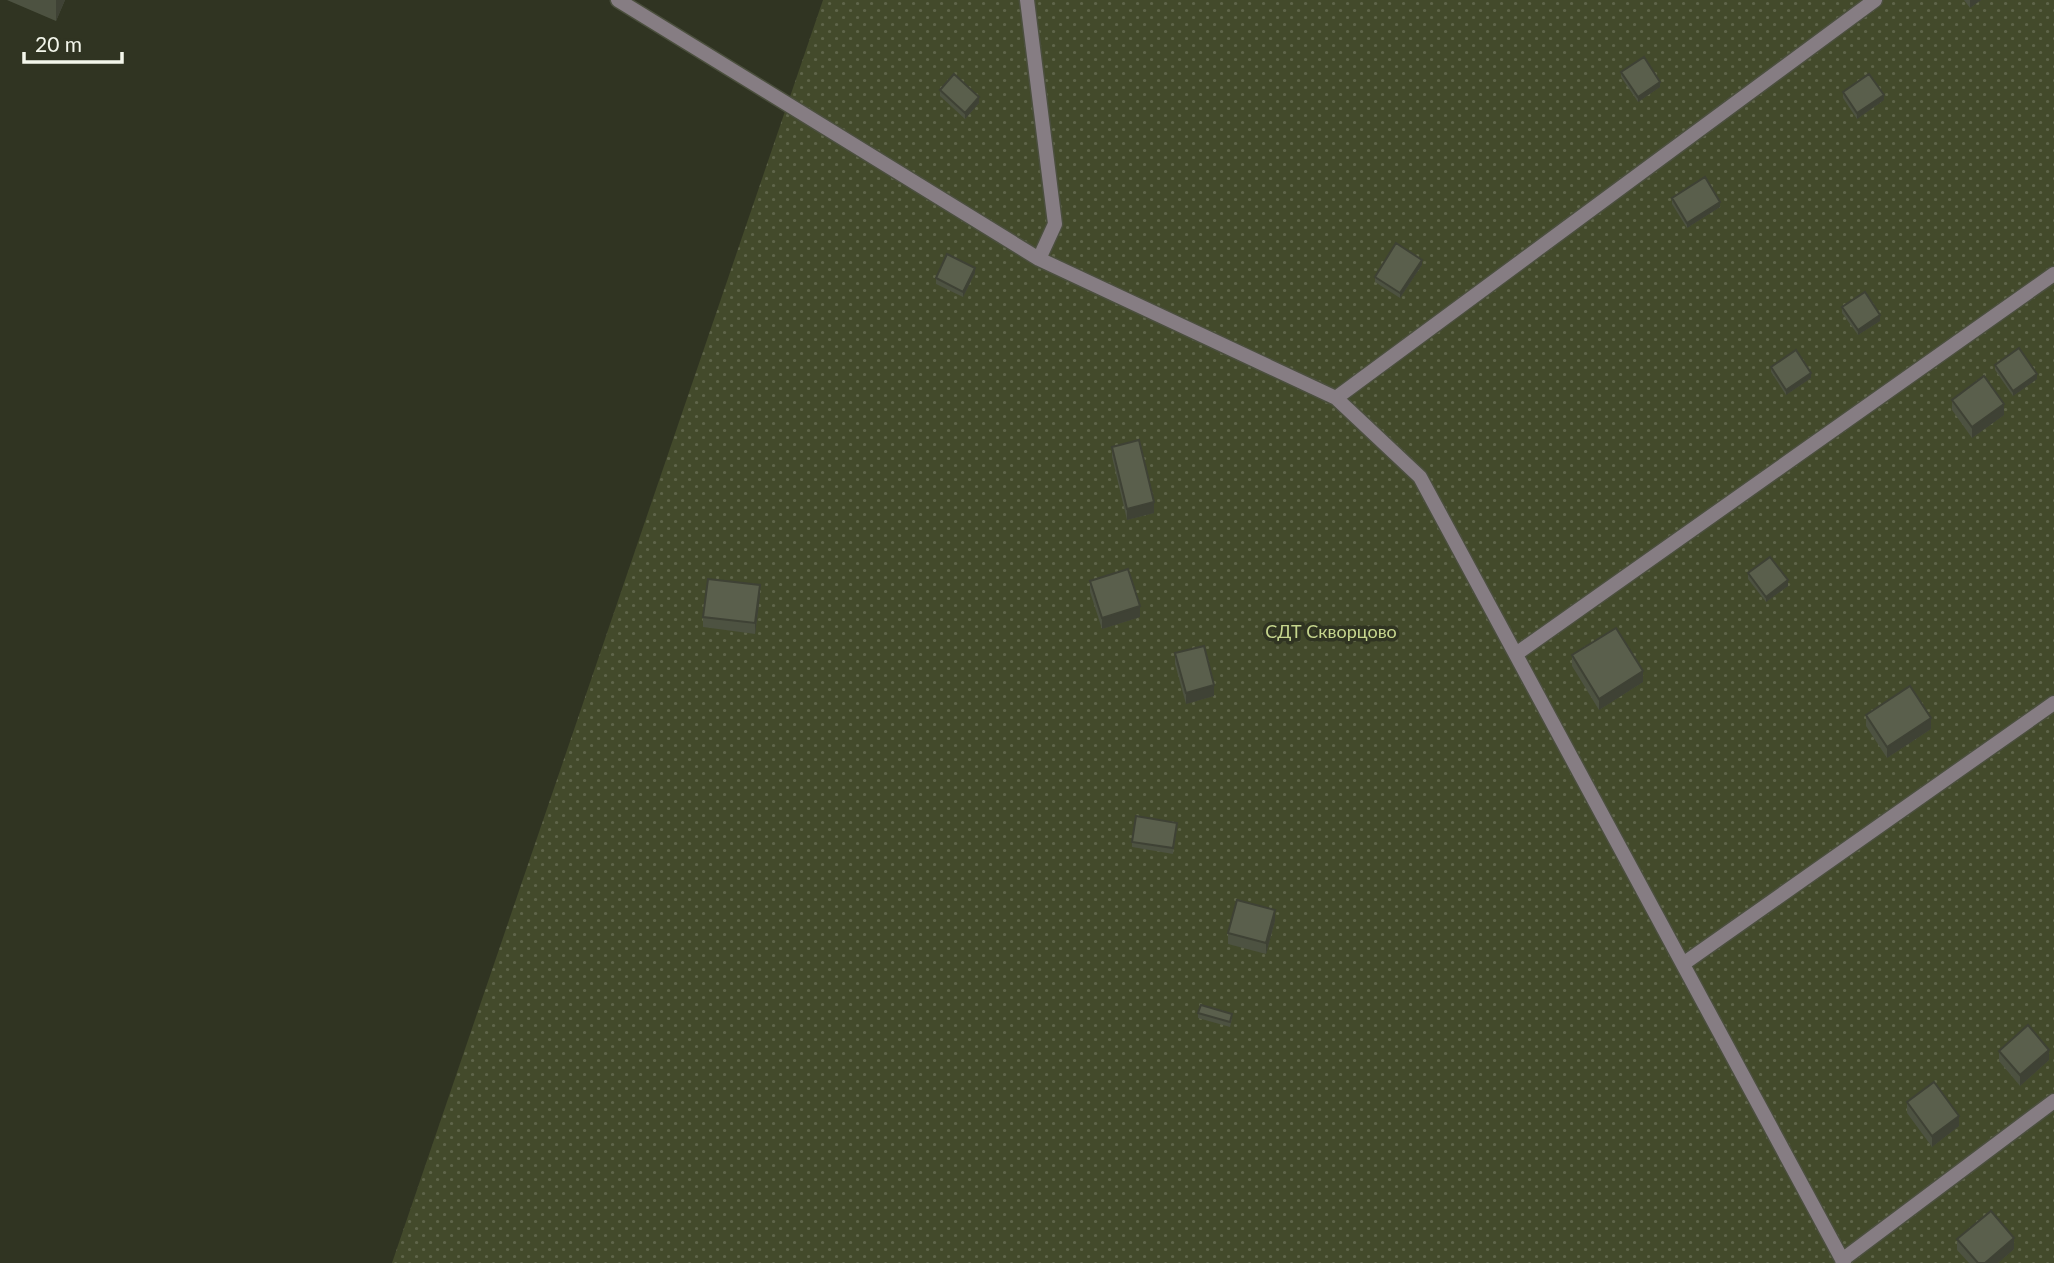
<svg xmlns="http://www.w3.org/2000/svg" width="2054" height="1263" font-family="Lato,sans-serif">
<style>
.garden{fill:url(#garden-dots)}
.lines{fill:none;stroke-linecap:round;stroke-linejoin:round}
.lane-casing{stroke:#4b4f3e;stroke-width:17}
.lane{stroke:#867d83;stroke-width:14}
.wall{fill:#4d5241}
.shaded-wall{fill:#3f4235}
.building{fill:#5a5f4c;stroke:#3f4235;stroke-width:2}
.labels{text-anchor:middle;stroke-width:7;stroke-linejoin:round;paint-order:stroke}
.park-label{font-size:18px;fill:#c6d68e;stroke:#303422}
</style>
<defs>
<pattern id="garden-dots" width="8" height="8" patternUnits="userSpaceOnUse" patternTransform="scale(1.75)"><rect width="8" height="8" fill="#434a2b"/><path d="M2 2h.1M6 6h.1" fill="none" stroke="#5f654a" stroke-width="1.8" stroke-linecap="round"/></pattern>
</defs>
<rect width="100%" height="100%" fill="#303422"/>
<path class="garden" d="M823,0H2054V1263H392Z"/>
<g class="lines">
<defs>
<path id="lane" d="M618,0L1039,259L1336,398L1420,477L1844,1263
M1027,0L1055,224L1039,259
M1336,398L1875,0
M1516,654L2054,274
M1683,964L2054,703
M1842,1260L2054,1101"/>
</defs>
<use href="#lane" class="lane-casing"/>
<use href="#lane" class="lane"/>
</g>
<path class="wall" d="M7,0H65L56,21Z
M1964,0H1981L1970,8Z
M1621,72L1660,87L1638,102L1621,77Z
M940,90L979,103L965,119L940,96Z
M1843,92L1884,100L1857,119L1843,98Z
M1672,198L1720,207L1687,228L1672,204Z
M1422,265L1400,298L1375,282V277Z
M975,273L963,297L936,284V278Z
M1842,307L1880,321L1858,335L1842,313Z
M1995,365L2037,379L2013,396L1995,370Z
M1771,367L1811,378L1786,395L1771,372Z
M1952,400L2004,415L1972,438L1952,410Z
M1112,447L1154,513L1127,520L1112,457Z
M1748,573L1788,586L1766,602L1748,579Z
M1090,581L1140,617L1102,629L1090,592Z
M760,596L755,634L703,627V617Z
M1175,653L1214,696L1186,704L1175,664Z
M1572,655L1643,682L1599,710L1572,666Z
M1866,715L1931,729L1887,758L1866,726Z
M1177,828L1173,854L1132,847V842Z
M1275,921L1266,954L1228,944V933Z
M1198,1013L1232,1019L1230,1027L1198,1018Z
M1999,1051L2049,1060L2020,1086L1999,1061Z
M1907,1102L1959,1126L1932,1147L1907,1113Z
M1957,1239L2014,1249L1998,1263H1969L1957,1250Z"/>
<path class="shaded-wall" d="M56,0H65L56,21Z
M1970,0H1981L1970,8Z
M1660,82V87L1638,102V97Z
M1884,95V100L1857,119V113Z
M979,97V103L965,119V113Z
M1720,202V207L1687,228V223Z
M1422,260V265L1400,298V293Z
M975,268V273L963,297V292Z
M1880,315V321L1858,335V330Z
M1811,373V378L1786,395V390Z
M2037,374V379L2013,396V391Z
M2004,404V415L1972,438V427Z
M1154,502V513L1127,520V509Z
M1788,580V586L1766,602V597Z
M760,585V596L755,634V623Z
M1140,606V617L1102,629V618Z
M1643,671V682L1599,710V699Z
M1214,685V696L1186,704V693Z
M1931,718V729L1887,758V747Z
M1275,910V921L1266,954V943Z
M2049,1050V1060L2020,1086V1075Z
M1959,1116V1126L1932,1147V1136Z
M2014,1238V1249L1998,1263H1985Z"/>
<path class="building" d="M1644,57L1660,82L1638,97L1621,72Z
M954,74L979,97L965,113L940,90Z
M1869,74L1884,95L1857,113L1843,92Z
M1705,177L1720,202L1687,223L1672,198Z
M1396,243L1422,260L1400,293L1375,277Z
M947,254L975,268L963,292L936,278Z
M1865,292L1880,315L1858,330L1842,307Z
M2019,348L2037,374L2013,391L1995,365Z
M1796,350L1811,373L1786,390L1771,367Z
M1984,376L2004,404L1972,427L1952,400Z
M1139,440L1154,502L1127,509L1112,447Z
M1770,557L1788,580L1766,597L1748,573Z
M1128,569L1140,606L1102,618L1090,581Z
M708,579L760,585L755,623L703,617Z
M1616,628L1643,671L1599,699L1572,655Z
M1204,646L1214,685L1186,693L1175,653Z
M1910,686L1931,718L1887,747L1866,715Z
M1136,816L1177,823L1173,848L1132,842Z
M1237,900L1275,910L1266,943L1228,933Z
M1201,1005L1232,1014L1230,1022L1198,1013Z
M2028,1025L2049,1050L2020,1075L1999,1051Z
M1934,1082L1959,1116L1932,1136L1907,1102Z
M1991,1211L2014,1238L1985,1263H1978L1957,1239Z"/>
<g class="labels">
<g class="park-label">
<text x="1331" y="638">СДТ Скворцово</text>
</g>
</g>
<path d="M24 52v10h98v-10" fill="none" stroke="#f3f6eb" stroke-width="3.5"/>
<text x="35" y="52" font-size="21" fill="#f3f6eb" stroke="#303422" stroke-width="5" paint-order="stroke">20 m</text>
</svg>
